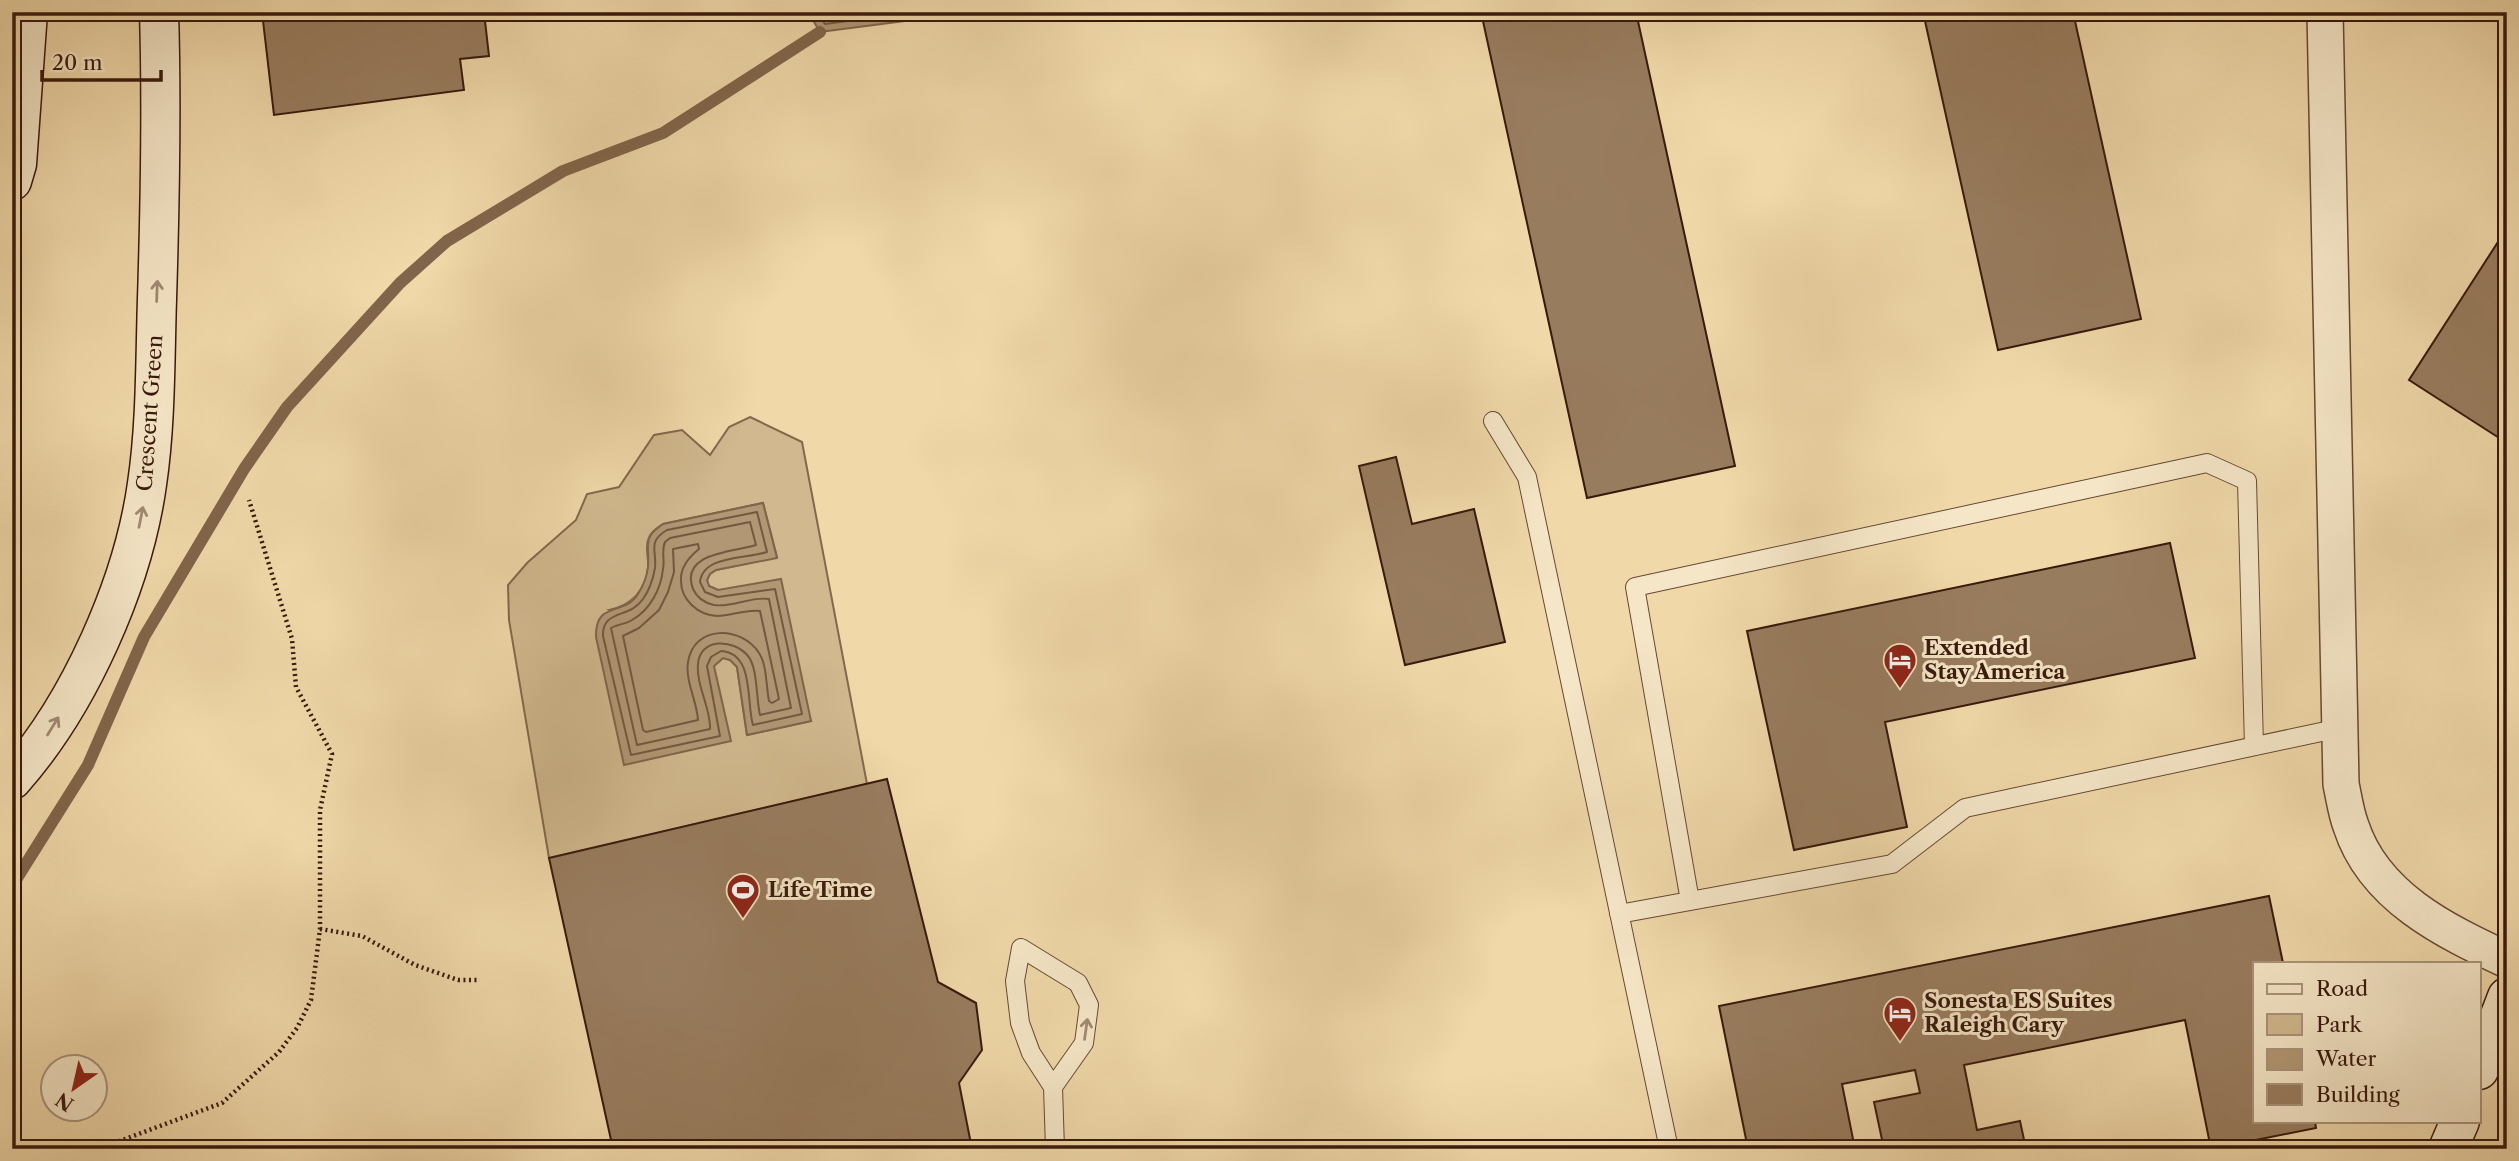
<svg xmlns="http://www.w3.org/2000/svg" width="2519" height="1161" font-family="'Libre Caslon Text',serif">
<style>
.green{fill:#d1b88e;stroke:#84684d;stroke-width:2;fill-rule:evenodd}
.water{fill:#b19774;stroke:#81654a;stroke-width:2}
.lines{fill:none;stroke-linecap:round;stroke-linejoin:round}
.shore{stroke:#745840;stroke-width:2}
.stream{stroke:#81654a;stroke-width:12}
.building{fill:#987c5e;stroke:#38190c;stroke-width:2}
.lane-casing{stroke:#664933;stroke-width:20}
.street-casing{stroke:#664933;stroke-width:38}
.secondary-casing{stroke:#38190c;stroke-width:41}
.path{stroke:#38190c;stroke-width:4.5;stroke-dasharray:2 3.5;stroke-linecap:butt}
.lane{stroke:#f5e6c7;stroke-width:18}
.street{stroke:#f5e6c7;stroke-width:35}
.secondary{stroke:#f5e6c7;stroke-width:38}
.oneway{stroke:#a08a73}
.labels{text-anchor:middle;stroke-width:6;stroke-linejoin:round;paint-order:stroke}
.street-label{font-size:21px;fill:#38190c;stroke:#f5e6c7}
.poi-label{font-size:21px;font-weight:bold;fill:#38190c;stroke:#f5e6c7;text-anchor:start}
</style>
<rect width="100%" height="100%" fill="#f0d8a9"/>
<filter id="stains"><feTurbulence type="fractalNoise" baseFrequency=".00286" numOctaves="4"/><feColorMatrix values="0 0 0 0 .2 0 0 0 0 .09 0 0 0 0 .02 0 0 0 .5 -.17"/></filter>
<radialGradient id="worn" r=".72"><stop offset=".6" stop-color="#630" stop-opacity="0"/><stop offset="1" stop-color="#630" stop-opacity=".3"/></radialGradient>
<path class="green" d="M750,417L802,442L867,784L549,858L509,620L508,585L527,563L576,520L587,494L619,487L654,435L682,430L710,455L729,427ZM763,503L777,557L716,570L710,574L707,580L709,586L718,590L811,721L747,735L737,667L730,660L723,658L714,666L609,610C631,605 645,592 648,568C649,558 645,549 648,540C650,532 657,528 663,524Z"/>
<path class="water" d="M808,12H934L928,18L820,32Z
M763,503L777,558L716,570L710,574L707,580L709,586L718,590L781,579L811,721L747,735L737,667L730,660L723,658L714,666L731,741L624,765L596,637C595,600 624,617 638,594C643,586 647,576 648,567C650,545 641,539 663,524Z"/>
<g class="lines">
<path class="shore" d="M816,12L825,24L916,12
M757,512L767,552C746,559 703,555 700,582L705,592L718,597L775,589L802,714L753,725C746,703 755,653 721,651L711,657L707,666L720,736L631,755L603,636C602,609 630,619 643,599C649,591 653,579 655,568C657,550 647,542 667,530Z
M750,522L756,545C735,552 679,552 693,589C697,598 705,603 714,605C732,608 751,596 769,599L791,708L760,715C756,699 758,668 748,656C734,639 700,637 698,664C696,686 711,708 710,729L637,745L611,628C618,624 626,624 632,620C650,610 661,589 663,569C665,559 661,551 665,542L670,538Z
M698,544L699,549C689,557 680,567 681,581C681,600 698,615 717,616C731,616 746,609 760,611L779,699L772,703L769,701C766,686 767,665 759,653C742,626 694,624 688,662C685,681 697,701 698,720L646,732L643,730L623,636L639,628L659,610L668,592L674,572L673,549Z"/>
<path class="stream" d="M12,886L88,765L144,637L244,469L287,407L400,283L447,241L563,171L663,133L820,32"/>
</g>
<path class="building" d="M262,12H484L489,56L460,59L464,90L274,115Z
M1481,12H1636L1735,466L1587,498Z
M1923,12H2073L2141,319L1998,350Z
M2507,228V443L2409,380Z
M1396,457L1412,524L1474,509L1505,642L1405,665L1359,466Z
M2170,543L2195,658L1885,722L1907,827L1794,850L1747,631Z
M887,779L938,982L976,1003L982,1050L959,1083L972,1149H613L549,858Z
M2269,896L2283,963H2255V1121H2315L2316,1128L2211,1149L2185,1020L1964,1065L1977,1130L2020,1121L2026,1149H1884L1874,1102L1920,1093L1915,1070L1842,1084L1855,1149H1748L1719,1006Z"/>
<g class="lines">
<defs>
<path id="lane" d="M1493,421L1527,477L1669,1149
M1690,901L1635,587L2207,463L2247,481L2254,746
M1619,914L1892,864L1965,808L2340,728
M1053,1087L1084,1043L1089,1005L1078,983L1021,948L1015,981L1020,1023L1031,1053L1053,1087L1055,1149"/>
<path id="street" d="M2325,12L2341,784C2344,798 2346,813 2351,826C2374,897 2445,931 2507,960"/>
<path id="secondary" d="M12,181L17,164L28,12
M12,780C79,705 133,584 147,484C156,424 155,360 157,299C160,204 162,108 159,12
M2479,1070L2507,997
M2448,1149L2460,1121"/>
</defs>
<use href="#lane" class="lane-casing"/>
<use href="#street" class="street-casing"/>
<use href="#secondary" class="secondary-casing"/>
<path class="path" d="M320,929L362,936L415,965L458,980H480
M98,1149L222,1103L279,1052L297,1028L311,1000L320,929V810L332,754L296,687L292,639L249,500"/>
<use href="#lane" class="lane"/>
<use href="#street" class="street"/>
<use href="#secondary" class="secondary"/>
</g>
<defs><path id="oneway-shaft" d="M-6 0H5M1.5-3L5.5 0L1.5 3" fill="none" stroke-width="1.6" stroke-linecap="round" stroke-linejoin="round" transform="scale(1.75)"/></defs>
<g class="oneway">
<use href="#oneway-shaft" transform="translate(157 291) rotate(-88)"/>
<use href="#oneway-shaft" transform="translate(141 517) rotate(-79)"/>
<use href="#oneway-shaft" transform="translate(53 726) rotate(-58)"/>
<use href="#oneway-shaft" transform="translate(1086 1029) rotate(-82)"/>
</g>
<defs>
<symbol id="hotel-pin" viewBox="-11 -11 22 30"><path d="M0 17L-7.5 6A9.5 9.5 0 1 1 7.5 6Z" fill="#8f2418" stroke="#f5e6c7"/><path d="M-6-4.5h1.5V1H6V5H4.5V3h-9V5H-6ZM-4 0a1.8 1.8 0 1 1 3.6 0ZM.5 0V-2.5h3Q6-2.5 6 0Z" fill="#fff"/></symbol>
<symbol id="stadium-pin" viewBox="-11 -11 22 30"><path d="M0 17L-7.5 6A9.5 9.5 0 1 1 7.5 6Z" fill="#8f2418" stroke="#f5e6c7"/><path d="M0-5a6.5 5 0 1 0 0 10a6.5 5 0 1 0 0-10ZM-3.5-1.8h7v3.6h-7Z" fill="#fff"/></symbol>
</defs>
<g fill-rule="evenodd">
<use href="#hotel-pin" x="1881" y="641" width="38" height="52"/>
<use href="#stadium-pin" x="724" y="871" width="38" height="52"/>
<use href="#hotel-pin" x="1881" y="994" width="38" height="52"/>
</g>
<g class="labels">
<g class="street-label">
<text transform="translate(150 413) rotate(-86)" y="7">Crescent Green</text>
</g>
<g class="poi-label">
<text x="1924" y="655">Extended<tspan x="1924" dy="24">Stay America</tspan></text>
<text x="768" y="897">Life Time</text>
<text x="1924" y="1008">Sonesta ES Suites<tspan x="1924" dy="24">Raleigh Cary</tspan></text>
</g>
</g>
<rect width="2519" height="1161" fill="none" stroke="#f0d8a9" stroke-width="42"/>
<rect x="14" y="14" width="2491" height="1133" fill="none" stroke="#38190c" stroke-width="3.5"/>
<rect x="21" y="21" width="2477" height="1119" fill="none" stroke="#38190c" stroke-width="2"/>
<rect x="2253" y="962" width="228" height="161" fill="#f5e6c7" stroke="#a9947c" stroke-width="2"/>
<rect x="2267" y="984" width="35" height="10" fill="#f5e6c7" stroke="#a9947c" stroke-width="2"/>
<text x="2316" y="996" font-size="21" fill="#38190c">Road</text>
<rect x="2267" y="1014" width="35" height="21" fill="#d1b88e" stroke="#a9947c" stroke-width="2"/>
<text x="2316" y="1032" font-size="21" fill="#38190c">Park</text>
<rect x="2267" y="1049" width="35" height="21" fill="#b19774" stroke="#a9947c" stroke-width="2"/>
<text x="2316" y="1066" font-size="21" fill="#38190c">Water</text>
<rect x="2267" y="1084" width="35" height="21" fill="#987c5e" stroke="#a9947c" stroke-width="2"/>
<text x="2316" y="1102" font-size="21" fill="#38190c">Building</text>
<g transform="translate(74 1088) rotate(214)"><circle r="33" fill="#f5e6c7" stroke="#a9947c" stroke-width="2"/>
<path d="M0-5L12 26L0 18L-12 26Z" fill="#8f2418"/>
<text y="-10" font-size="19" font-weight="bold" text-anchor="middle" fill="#38190c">N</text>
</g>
<path d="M42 70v10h119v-10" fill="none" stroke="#38190c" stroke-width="3.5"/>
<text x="52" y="70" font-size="21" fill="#38190c" stroke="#f5e6c7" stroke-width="5" paint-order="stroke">20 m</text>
<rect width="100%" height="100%" filter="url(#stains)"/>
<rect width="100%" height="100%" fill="url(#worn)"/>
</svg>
